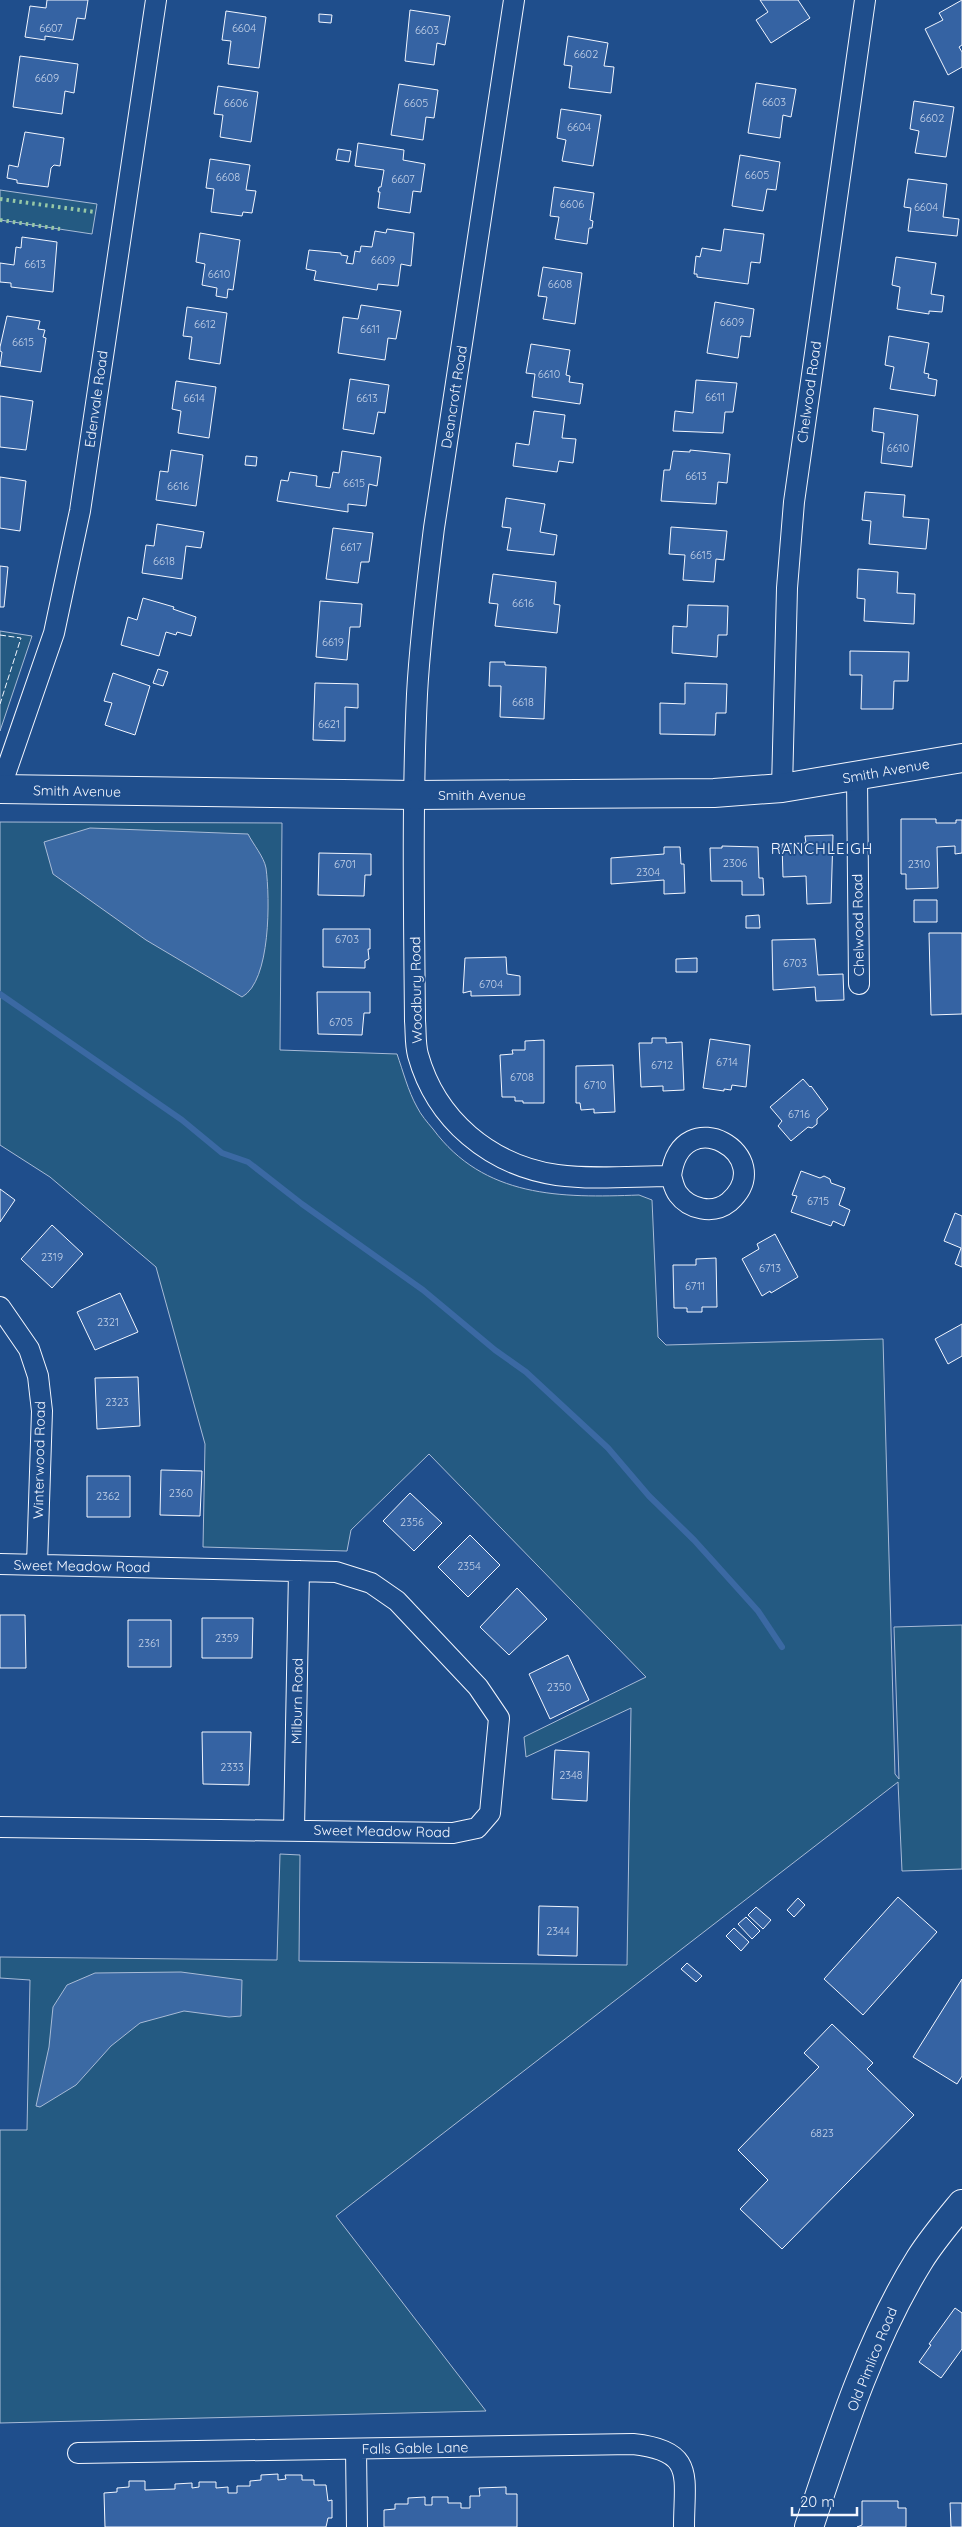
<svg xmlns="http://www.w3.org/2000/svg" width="962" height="2527" font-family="Quicksand,sans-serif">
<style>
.green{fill:#245a82;stroke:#a8bbd7}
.water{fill:#3b69a3;stroke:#a8bbd7}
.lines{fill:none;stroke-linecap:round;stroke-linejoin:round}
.stream{stroke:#3b69a3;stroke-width:6}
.building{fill:#3563a3;stroke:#f2f6ff}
.street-casing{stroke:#f2f6ff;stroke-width:22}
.secondary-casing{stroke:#f2f6ff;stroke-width:30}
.street{stroke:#1f4e8c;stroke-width:20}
.secondary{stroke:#1f4e8c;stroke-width:28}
.hedge{stroke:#97c8a6;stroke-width:4;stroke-dasharray:2.5 4;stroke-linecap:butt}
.fence{stroke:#f2f6ff;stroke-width:1;stroke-dasharray:6 2.5;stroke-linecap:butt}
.labels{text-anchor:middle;stroke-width:4;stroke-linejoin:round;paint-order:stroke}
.number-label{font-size:11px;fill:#c3d1e8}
.street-label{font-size:14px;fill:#f2f6ff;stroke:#1f4e8c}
.neighbourhood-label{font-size:15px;letter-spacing:1px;fill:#f2f6ff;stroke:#1f4e8c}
</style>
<rect width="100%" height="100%" fill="#1f4e8c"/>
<path class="green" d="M0,190L97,204L92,234L0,220Z
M0,631L32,636L0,731Z
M0,822L282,823L280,1050L397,1054C403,1071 408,1091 417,1107C421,1115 427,1122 433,1129C484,1198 561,1198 639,1195L652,1200L658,1337L666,1345L883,1339L895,1774L899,1779L894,1627L962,1625V1869L902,1871L898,1782L336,2216L486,2411L0,2423V2130H27L30,1980L0,1978V1957L277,1960L280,1854L300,1855L299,1961L627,1965L631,1708L526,1757L524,1737L646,1677L429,1454L351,1530L347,1551L203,1547L205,1444L156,1267L50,1177L0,1145Z"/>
<path class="water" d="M90,828L248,834C253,844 264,857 266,868C270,898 271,981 242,997L146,940L53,874L44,842Z
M181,1972L242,1980L241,2016L229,2017L184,2011L140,2023L111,2046L76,2085L40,2107L36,2106L49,2047L53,2007L67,1985L95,1973Z"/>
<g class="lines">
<path class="stream" d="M0,994L182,1120L222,1153L248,1162L302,1204L423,1290L495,1350L526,1372L608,1448L649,1496L694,1540L758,1611L782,1647"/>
</g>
<path class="building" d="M47,0H88L85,19L77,18L73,40L45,36V40L25,37L30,6L46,8Z
M760,0H798L810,18L771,43L756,20L768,12Z
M962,0V45L959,47L962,52V67L948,75L925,29L943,20L939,13Z
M410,10L450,16L445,45L437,43L434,65L405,61Z
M226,11L266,17L259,68L228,64L231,41L222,40Z
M319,14L332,15L331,23L319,22Z
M568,36L608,43L604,66L614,67L611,93L569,88L572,66L564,65Z
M20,56L78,64L74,93L65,91L62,114L13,107Z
M756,83L796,89L791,117L783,115L780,138L748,133Z
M399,84L438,90L434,118L426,117L423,140L391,135Z
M218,86L258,92L251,142L220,137L223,115L214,114Z
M914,101L954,107L946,157L915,153L919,131L910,129Z
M561,109L601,115L593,166L562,161L566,140L557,138Z
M25,132L64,138L60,166L54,165L51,168L48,187L17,183V180L7,178L9,165L18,167Z
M358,143L404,150L403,160L425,164L421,192L413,191L410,213L378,208L380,192H378L379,187H381L384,170L355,166Z
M338,149L351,151L349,162L336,160Z
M740,155L780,162L776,190L767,189L763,211L732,206Z
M210,159L250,165L246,190L256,191L252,213L243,212L242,216L211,212L214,189L206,188Z
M908,179L947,184L943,217L959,219L957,236L908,231L911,208L904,207Z
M554,187L594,193L590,220L593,221L592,228H589L587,244L555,239L559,217L550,216Z
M387,229L414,233L411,266L401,264L398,286L378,284L377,290L314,280L316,271L306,269L309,250L341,253V255L348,256L346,263L353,264L355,251L360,252L361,246L372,247L375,231L386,233Z
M724,229L764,234L760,263L751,262L748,284L697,277V274H694L696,256L700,257L702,248L721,251Z
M200,233L240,240L233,290L228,289L227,298L216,296L217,288L202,285L205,264L196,262Z
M22,237L57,242L53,292L11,287V283L0,282V263L14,265L16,247L21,248Z
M896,257L936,263L931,294L944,296L942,312L929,311V314L897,309L900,287L892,285Z
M543,267L582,273L575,324L543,319L547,297L538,296Z
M715,302L754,309L750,337L741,336L738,358L707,353Z
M361,305L401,311L396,339L388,338L385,360L338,353L343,317L358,319Z
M187,307L227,313L220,364L189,359L192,337L183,336Z
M7,316L40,321L38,329L45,330L43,337L46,338L41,372L0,366L2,352L0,351V347Z
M889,336L929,343L924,373L929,374L928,378L937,380L935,396L890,389L894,367L885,365Z
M531,344L570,350L566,375L570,376L569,382L583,384L580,404L532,397L535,374L526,373Z
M350,379L389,385L385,413L378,412L374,434L343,429Z
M696,380L737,383L733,412H725L723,433L673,431L675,411L693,413Z
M176,381L216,387L209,438L178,433L181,411L172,409Z
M0,396L33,401L26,450L0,447Z
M874,408L918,415L912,467L881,463L884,433L872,431Z
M534,411L565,415L562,438L576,439L573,463L559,461L557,472L513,466L516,443L529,445Z
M171,450L203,455L196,506L156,500L160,471L168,472Z
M690,450L730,454L727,483L718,482L716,504L661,501L664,470H670L673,451L690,452Z
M342,451L381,457L377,486L369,484L366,506L348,504V512L277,501L281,480L288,481L290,472L317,476L316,486L330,488L333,472L339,473Z
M246,456L257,457L256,466L245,465Z
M0,477L26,481L20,531L0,528Z
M865,492L905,495L903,517L929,519L926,549L869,544L871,521L862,520Z
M506,498L545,504L540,532L557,535L554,555L507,550L511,528L502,527Z
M157,524L204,532L201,548L186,546L182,579L142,573L146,545L154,546Z
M671,527L727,531L724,560L716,559L714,582L683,580L685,555L669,554Z
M333,528L373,533L369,562H361L358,583L326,579Z
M0,566L8,567L4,607H0Z
M858,569L898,572L897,593L915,594L914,624L864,621L865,599L857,598Z
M493,574L556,582L554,604L560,605L557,633L495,626L498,604L489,603Z
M143,598L174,607L173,609L196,617L191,636L177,632L176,635L166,632L159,656L121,645L128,617L137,620Z
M320,601L362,604L360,627H350L347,660L316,657Z
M688,605L728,606L727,635H718L717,657L672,653L673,626L687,627Z
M850,651L909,652L908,681H894L893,709H861L862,675H850Z
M490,662H505V665L546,667L544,719L500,717L501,686H489Z
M158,669L168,672L163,686L153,683Z
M113,673L150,686L135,735L105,725L112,703L104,701Z
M315,683L358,684V708L345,707V741L313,740Z
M685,683L727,684L726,713H716L715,735L660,734V703L685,704Z
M901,819H936V823H956V820H962V853L955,854V846L937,847L938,888L906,889V874H901Z
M833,835L831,903L807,904L806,876L783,877L782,844L806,843L805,836Z
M722,846L758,847L759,878H763L764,895H742V881H711L710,848H722Z
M664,847H680L681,864H684L685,893L664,894V880L611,884V858L664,854Z
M319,853L371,854V875H365L364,896L318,895Z
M914,900H937V922H914Z
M759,915L760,928H746V916Z
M323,929H370V949H368L369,959L365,961V968L323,967Z
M929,933H962V1014L931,1015Z
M815,939L818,975L843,974L844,1000L816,1001L815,987L773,990L772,940Z
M506,957L507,974L520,976V995L471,996V991L463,993L465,958Z
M697,958V972H676V959Z
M317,992H370V1013H364L362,1035L318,1034Z
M652,1038H666V1043L682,1042L684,1090L663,1091V1086L641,1087L639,1043H652Z
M710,1039L750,1045L746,1087L732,1085L731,1090L724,1089V1091L703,1088Z
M544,1040V1103H523V1101H515V1097H502L500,1055L513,1054L512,1050H525V1041Z
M613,1065L615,1112L594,1113V1109L581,1110L580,1103H576V1066Z
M803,1079L810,1087L811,1086L828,1109L817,1119V1124L812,1128L808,1127L791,1141L778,1126L782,1121L770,1107Z
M801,1171L820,1178L824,1176L830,1179L831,1183L845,1188L839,1205L850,1210L844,1226L833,1221L831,1226L791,1212L797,1196L792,1195Z
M0,1189L15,1200L0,1222Z
M955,1213L962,1216V1267L955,1264L961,1248L944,1241Z
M52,1225L83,1254L52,1288L21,1259Z
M775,1234L798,1277L771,1293L770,1291L762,1296L742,1259L759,1249L757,1244Z
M716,1258L717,1307H702V1312H687V1308H674L673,1265H696V1259Z
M120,1293L138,1332L95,1350L77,1312Z
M962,1324V1356L948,1364L935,1339Z
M138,1377L140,1426L97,1429L95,1378Z
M161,1470L202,1471L200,1516L160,1515Z
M87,1476H130V1517H87Z
M410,1493L442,1523L414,1551L383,1521Z
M470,1535L500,1565L468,1597L438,1567Z
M517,1588L547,1619L509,1655L480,1627Z
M0,1615H25L26,1668H0Z
M202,1618H253L252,1658H202Z
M128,1620H171V1667H128Z
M568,1655L589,1700L550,1719L529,1674Z
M202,1732H251L249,1785L203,1784Z
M555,1750L589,1752L587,1801L552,1799Z
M898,1897L937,1932L863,2015L824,1979Z
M798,1898L805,1905L794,1917L787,1910Z
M539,1906L578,1907L577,1956L538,1955Z
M756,1907L771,1920L763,1929L748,1915Z
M746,1917L760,1931L752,1939L738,1924Z
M734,1928L749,1942L741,1951L726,1936Z
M687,1963L702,1976L696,1982L681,1969Z
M962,1979V2076L957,2084L913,2057Z
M832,2024L873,2063L867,2069L914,2115L782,2249L740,2209L768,2180L738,2150L819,2067L804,2053Z
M955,2308L962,2313V2349L941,2378L919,2362L931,2345L929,2344Z
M278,2474V2480L286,2479L285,2475H302V2480H314V2485H326L328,2501L332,2500V2518H328L326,2527H105L104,2493L117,2492V2488L129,2487V2481H145V2490L175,2489V2484L192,2483V2488L199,2487V2482H216V2488L228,2487V2493H237V2486H250V2481L261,2480V2475Z
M506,2487V2494H517V2527H384V2510L395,2509V2504H408V2498L425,2497V2505H432V2497H448V2503H461V2508H470V2496H480L479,2488Z
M862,2501H898V2508H906V2527H857L862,2525Z
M950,2503H962V2527H951Z"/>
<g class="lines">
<defs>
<path id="street" d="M514,0L434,528C427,584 420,639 417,694C412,803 414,912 415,1021C416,1032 415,1044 418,1055C436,1120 490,1165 557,1175C594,1180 634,1176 671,1176C681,1098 781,1156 729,1202C713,1215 689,1209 678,1194C674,1189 673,1182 671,1176
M857,777L859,984
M782,788L787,588L794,502L865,0
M0,789L54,633L80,511L156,0
M0,1307L29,1349L38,1376L42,1411L37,1564
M0,1564L336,1572L371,1583L397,1601L478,1687L499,1718L490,1813L477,1828L453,1833L0,1827
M294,1830L299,1571
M356,2449L357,2527
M78,2453L633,2444C696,2451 684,2476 684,2527"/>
<path id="secondary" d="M0,789L414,795L714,793L782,788L962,758
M809,2527C839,2437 870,2339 920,2259C932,2240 948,2221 962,2204"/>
</defs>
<use href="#street" class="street-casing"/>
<use href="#secondary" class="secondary-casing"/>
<use href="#street" class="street"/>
<use href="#secondary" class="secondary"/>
<path class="hedge" d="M0,199L95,212
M0,220L60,229"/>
<path class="fence" d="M0,635L21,638L0,704"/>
</g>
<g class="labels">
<g class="number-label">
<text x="51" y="32">6607</text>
<text x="244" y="32">6604</text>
<text x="427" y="34">6603</text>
<text x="586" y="58">6602</text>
<text x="47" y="82">6609</text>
<text x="774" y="106">6603</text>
<text x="236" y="107">6606</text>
<text x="416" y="107">6605</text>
<text x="932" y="122">6602</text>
<text x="579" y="131">6604</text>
<text x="757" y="179">6605</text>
<text x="228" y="181">6608</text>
<text x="403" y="183">6607</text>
<text x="572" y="208">6606</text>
<text x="926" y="211">6604</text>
<text x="383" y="264">6609</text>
<text x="35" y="268">6613</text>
<text x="219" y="278">6610</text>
<text x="560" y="288">6608</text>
<text x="732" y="326">6609</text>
<text x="205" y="328">6612</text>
<text x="370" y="333">6611</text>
<text x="23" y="346">6615</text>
<text x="549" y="378">6610</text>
<text x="715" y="401">6611</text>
<text x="194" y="402">6614</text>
<text x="367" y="402">6613</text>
<text x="898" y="452">6610</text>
<text x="696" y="480">6613</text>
<text x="354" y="487">6615</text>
<text x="178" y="490">6616</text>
<text x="351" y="551">6617</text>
<text x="701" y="559">6615</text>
<text x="164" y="565">6618</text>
<text x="523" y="607">6616</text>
<text x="333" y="646">6619</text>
<text x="523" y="706">6618</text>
<text x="329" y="728">6621</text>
<text x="735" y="867">2306</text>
<text x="345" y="868">6701</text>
<text x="919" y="868">2310</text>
<text x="648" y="876">2304</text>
<text x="347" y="943">6703</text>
<text x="795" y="967">6703</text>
<text x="491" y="988">6704</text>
<text x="341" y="1026">6705</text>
<text x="727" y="1066">6714</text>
<text x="662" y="1069">6712</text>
<text x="522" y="1081">6708</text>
<text x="595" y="1089">6710</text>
<text x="799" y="1118">6716</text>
<text x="818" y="1205">6715</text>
<text x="52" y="1261">2319</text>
<text x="770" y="1272">6713</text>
<text x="695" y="1290">6711</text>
<text x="108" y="1326">2321</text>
<text x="117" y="1406">2323</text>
<text x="181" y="1497">2360</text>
<text x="108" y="1500">2362</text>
<text x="412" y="1526">2356</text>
<text x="469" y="1570">2354</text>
<text x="227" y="1642">2359</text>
<text x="149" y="1647">2361</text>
<text x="559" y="1691">2350</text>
<text x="232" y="1771">2333</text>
<text x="571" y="1779">2348</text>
<text x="558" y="1935">2344</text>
<text x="822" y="2137">6823</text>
</g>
<g class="street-label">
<text transform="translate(809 392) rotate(-82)" y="5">Chelwood Road</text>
<text transform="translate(454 397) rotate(-81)" y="5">Deancroft Road</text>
<text transform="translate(96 399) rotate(-82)" y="5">Edenvale Road</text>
<text transform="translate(886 771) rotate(-10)" y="5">Smith Avenue</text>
<text transform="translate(77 791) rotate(1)" y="5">Smith Avenue</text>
<text x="482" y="800">Smith Avenue</text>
<text transform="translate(858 925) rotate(-91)" y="5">Chelwood Road</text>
<text transform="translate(416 990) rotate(-91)" y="5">Woodbury Road</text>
<text transform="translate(39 1460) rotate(-89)" y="5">Winterwood Road</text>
<text transform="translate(82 1566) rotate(1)" y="5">Sweet Meadow Road</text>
<text transform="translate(297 1701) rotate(-89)" y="5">Milburn Road</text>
<text transform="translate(382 1831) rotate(1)" y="5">Sweet Meadow Road</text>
<text transform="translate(872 2359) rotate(-68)" y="5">Old Pimlico Road</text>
<text transform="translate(415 2448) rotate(-1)" y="5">Falls Gable Lane</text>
</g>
<g class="neighbourhood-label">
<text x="822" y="854">RANCHLEIGH</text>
</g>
</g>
<path d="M792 2507v8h65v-8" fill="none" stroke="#f2f6ff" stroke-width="2.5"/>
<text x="800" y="2507" font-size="15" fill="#f2f6ff" stroke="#1f4e8c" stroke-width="4" paint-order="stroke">20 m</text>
</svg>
